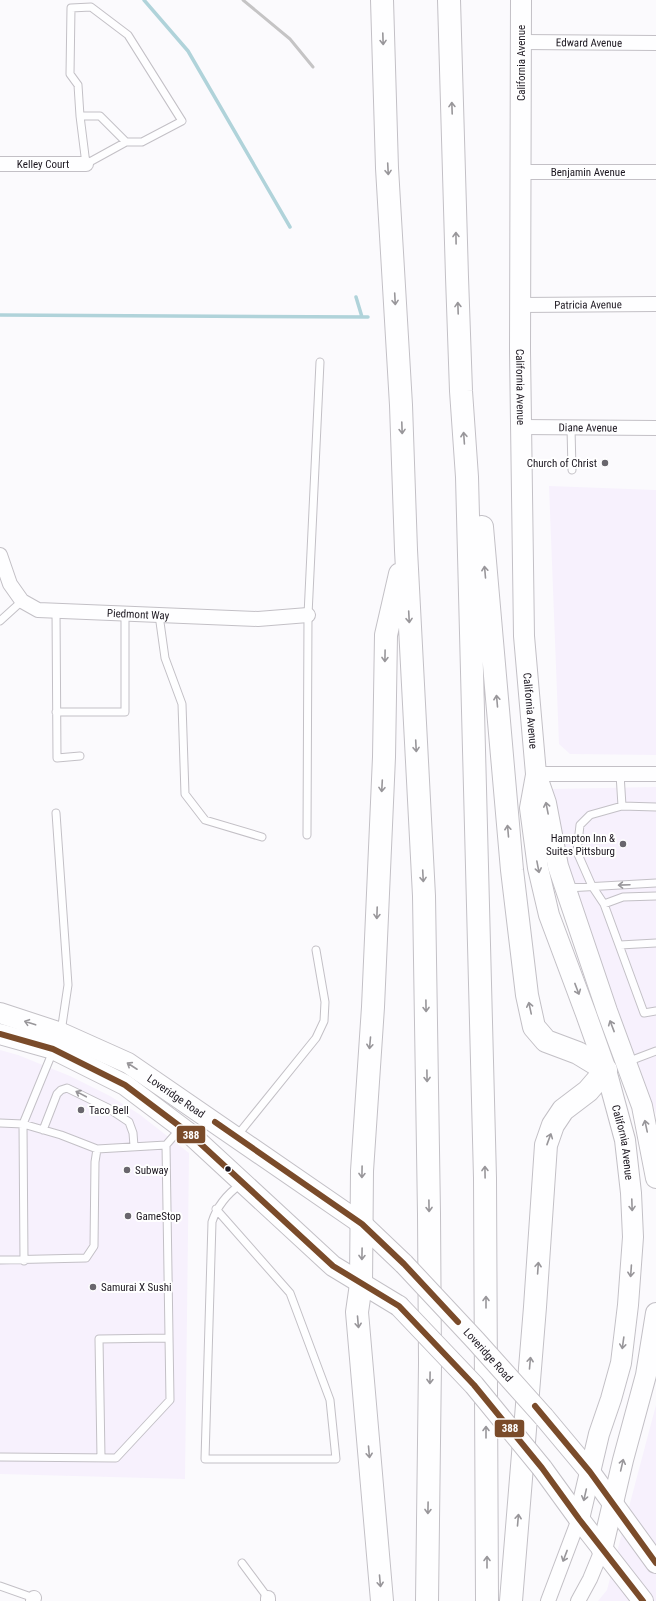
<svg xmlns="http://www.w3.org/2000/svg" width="656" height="1601" font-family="'Roboto Condensed',sans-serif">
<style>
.built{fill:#f7f1fd}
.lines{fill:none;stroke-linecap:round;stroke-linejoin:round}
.stream{stroke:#b0d3da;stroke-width:3.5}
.lane-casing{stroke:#c3c0c6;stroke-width:9}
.street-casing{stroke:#c3c0c6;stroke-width:16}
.secondary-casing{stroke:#c3c0c6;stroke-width:22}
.highway-casing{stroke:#c3c0c6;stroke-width:24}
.lane{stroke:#fefeff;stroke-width:7}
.street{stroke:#fefeff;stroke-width:14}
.secondary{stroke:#fefeff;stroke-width:20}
.highway{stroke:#fefeff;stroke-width:22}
.rail{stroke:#c5c4c5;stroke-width:3}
.secondary-bridge-casing{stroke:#c3c0c6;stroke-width:22;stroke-linecap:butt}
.secondary-bridge{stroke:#fefeff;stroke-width:20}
.bus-1-casing{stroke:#fff;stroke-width:9}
.bus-1{stroke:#7a4b2a;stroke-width:6}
.oneway{stroke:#98969a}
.poi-dot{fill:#69666d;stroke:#fff;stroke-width:1.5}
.bus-dot{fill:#1b161f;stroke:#fff;stroke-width:1.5}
.labels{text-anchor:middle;stroke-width:4;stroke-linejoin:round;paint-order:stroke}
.street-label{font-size:11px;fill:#1b161f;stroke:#fff}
.poi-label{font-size:11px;fill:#1b161f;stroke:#fff;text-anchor:start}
.line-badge{stroke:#fff;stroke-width:1.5}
.badge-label{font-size:11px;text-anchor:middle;font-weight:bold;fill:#fff}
</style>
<rect width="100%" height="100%" fill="#fbfafd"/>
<path class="built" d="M549,486L656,490V755L570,754L559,744Z
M656,787V1114L631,1045L562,864L551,789Z
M0,1050L18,1055L70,1076L110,1096L139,1114L189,1153L185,1479L0,1474Z
M656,1405V1601H598L607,1590Z"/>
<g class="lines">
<path class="stream" d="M144,0L188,51L290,227
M356,297L362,317
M0,315L368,317"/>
<defs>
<path id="lane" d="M80,116L78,85L70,74L71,8L91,7L128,35L182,121L142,142H126
M80,116H100L126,142L86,164Z
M571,428L572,470
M56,610L57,758L80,756
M159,615L165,658L182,704L185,794L205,820L262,837
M0,621L22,601
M56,712H125V613
M620,774L622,806
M656,807L622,806L590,815L580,825L577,852L592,886L604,904L644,1013L656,1011
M56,813L68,985L61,1032
M307,835L308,615L320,362
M567,888L656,883
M604,904L623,897L656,896
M620,945L656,943
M627,1062L656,1051
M0,1123L23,1124L61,1135L97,1149
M43,1130L57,1094L61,1090L67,1088L108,1108L129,1122L133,1133L134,1146
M236,1137L316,1038L324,1021L325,1002L316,950
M216,1209L290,1293L330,1400L336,1459H205L212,1222C217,1206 227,1194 241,1184
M0,1260L86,1258L94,1246L95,1162L97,1149L166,1145L180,1129
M24,1261L23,1124L53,1051
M0,1457L116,1458L170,1400L166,1145
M101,1457L99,1339L168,1338
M242,1563L268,1598H267
M0,1586L34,1598"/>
<g id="street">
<path id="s1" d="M522,42L656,43"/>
<path id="s2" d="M0,164H86"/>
<path id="s3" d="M521,172H656"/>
<path id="s4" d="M521,305L656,304"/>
<path id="s5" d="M521,427L656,428"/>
<path id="s6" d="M0,555L10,584L22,601L38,610L258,619L308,615"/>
<path d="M536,774H656"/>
<path d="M33,1601L34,1598"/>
<path d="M268,1601V1598"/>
<path d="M548,1601L579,1519"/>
<path d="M578,1601L590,1579L602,1550"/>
</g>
<g id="secondary">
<path id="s7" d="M521,0L520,351L524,636L536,774L546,803L558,866L607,1011L642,1106L656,1178"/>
<path id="s8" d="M536,775L530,808L538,868L549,915L586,1014L606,1070L625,1140L631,1193L633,1237L628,1305L621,1363L611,1399L599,1434L579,1519"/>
<path id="s9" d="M0,1013L61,1033L128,1063L362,1224L404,1264"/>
<path d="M0,1034L53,1049L125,1085L190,1134L333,1266L399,1306"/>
<path d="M544,1417L590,1472L656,1563"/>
<path d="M542,1468L579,1519L643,1601"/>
<path d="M602,1550L623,1460L646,1375L656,1313"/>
</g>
<path id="highway" d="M382,0L387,168L401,405L406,550L424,896L429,1214L430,1363L427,1601
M449,0L457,277L461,391L467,477L485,1178L487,1601
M482,527L512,870L527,995L534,1027L546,1041L578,1053L606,1070L588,1091L563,1110L553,1125L546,1145L535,1307L511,1601
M382,1601L357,1312L361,1284L362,1171L373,1007L384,757L386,635L400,574"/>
</defs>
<use href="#lane" class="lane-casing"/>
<use href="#street" class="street-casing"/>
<use href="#secondary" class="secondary-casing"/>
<use href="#highway" class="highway-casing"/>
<use href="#lane" class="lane"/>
<use href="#street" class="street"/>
<use href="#secondary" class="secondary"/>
<use href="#highway" class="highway"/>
<path class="rail" d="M243,0L290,39L313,67"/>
<defs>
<g id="secondary-bridge">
<path id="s10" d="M404,1264L476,1341L544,1417"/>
<path d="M399,1306L474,1385L542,1468"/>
</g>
</defs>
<use href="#secondary-bridge" class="secondary-bridge-casing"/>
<use href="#secondary-bridge" class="secondary-bridge"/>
<defs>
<path id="bus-1" d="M0,1034L53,1049L125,1085L190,1134L333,1266L399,1306L474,1385L542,1468L579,1519L643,1601
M215,1122L362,1224L404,1264L458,1322
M535,1406L590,1472L656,1563"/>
</defs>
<use href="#bus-1" class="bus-1-casing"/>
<use href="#bus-1" class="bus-1"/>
</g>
<defs><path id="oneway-shaft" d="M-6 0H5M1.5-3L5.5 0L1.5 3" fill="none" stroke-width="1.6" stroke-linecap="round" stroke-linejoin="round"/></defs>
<g class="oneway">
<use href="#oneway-shaft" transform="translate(383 39) rotate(88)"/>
<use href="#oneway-shaft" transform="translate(452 108) rotate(-92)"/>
<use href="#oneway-shaft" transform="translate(388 169) rotate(87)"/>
<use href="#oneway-shaft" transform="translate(456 238) rotate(-91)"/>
<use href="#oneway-shaft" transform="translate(395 299) rotate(87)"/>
<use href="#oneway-shaft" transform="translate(458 308) rotate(-92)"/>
<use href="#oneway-shaft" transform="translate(402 428) rotate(88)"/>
<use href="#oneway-shaft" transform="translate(464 438) rotate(-94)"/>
<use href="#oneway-shaft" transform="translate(485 572) rotate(-95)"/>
<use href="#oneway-shaft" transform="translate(409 617) rotate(87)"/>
<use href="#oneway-shaft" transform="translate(385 656) rotate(91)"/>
<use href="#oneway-shaft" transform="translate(497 701) rotate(-95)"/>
<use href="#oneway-shaft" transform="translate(416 746) rotate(87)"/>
<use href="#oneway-shaft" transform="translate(382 786) rotate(93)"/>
<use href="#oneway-shaft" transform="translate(547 808) rotate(-101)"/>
<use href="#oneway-shaft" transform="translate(508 831) rotate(-95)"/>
<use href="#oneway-shaft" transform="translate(538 867) rotate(79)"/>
<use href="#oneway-shaft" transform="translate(423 876) rotate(87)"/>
<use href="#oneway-shaft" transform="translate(624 885) rotate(178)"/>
<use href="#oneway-shaft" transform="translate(377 913) rotate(92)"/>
<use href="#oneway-shaft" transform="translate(577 989) rotate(69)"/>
<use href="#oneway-shaft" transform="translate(426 1006) rotate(89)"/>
<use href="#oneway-shaft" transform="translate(530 1008) rotate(-102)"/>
<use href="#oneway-shaft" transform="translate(30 1023) rotate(-162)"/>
<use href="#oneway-shaft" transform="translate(612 1026) rotate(-111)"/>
<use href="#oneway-shaft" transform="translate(370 1043) rotate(95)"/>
<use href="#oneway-shaft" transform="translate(132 1066) rotate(-147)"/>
<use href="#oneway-shaft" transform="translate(427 1076) rotate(89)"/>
<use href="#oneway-shaft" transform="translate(81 1094) rotate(-152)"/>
<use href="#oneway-shaft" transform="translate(646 1126) rotate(-102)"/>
<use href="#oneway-shaft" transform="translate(549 1139) rotate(-70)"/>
<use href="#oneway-shaft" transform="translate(362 1172) rotate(91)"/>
<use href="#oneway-shaft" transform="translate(485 1172) rotate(-91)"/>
<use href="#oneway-shaft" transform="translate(632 1205) rotate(88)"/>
<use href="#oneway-shaft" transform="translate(429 1206) rotate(89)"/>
<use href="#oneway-shaft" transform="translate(362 1254) rotate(91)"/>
<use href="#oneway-shaft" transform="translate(538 1268) rotate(-86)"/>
<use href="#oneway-shaft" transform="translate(631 1271) rotate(94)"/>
<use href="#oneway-shaft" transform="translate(486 1302) rotate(-90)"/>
<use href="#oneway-shaft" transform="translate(358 1322) rotate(85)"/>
<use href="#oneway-shaft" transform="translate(623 1343) rotate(98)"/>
<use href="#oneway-shaft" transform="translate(530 1363) rotate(-85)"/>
<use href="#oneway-shaft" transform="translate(430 1378) rotate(91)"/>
<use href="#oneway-shaft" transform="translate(486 1432) rotate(-90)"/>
<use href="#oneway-shaft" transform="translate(369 1452) rotate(85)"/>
<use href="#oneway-shaft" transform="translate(622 1465) rotate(-77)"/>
<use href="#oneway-shaft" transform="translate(585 1495) rotate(103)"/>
<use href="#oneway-shaft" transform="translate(428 1508) rotate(91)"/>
<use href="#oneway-shaft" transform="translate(518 1520) rotate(-85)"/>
<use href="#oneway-shaft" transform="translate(565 1556) rotate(111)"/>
<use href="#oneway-shaft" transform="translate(487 1562) rotate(-90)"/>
<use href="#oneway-shaft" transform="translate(380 1581) rotate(85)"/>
</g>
<g class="poi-dot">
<circle cx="605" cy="463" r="4"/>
<circle cx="623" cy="844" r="4"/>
<circle cx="81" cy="1110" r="4"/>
<circle cx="127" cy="1170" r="4"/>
<circle cx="128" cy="1216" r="4"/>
<circle cx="93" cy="1287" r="4"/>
</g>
<circle class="bus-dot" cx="228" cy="1169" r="3.5"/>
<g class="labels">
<g class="street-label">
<text dy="4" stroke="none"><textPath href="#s1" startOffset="67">Edward Avenue</textPath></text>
<text transform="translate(521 63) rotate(-90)" y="4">California Avenue</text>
<text dy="4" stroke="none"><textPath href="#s2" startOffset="43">Kelley Court</textPath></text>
<text dy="4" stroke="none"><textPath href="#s3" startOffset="67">Benjamin Avenue</textPath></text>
<text dy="4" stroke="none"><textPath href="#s4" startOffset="67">Patricia Avenue</textPath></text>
<text dy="4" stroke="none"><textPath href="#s7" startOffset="387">California Avenue</textPath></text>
<text dy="4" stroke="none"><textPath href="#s5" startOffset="67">Diane Avenue</textPath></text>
<text dy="4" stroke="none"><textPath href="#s6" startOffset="170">Piedmont Way</textPath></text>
<text dy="4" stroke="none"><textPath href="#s7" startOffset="711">California Avenue</textPath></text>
<text dy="4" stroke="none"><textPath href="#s9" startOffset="196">Loveridge Road</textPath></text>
<text dy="4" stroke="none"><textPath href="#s8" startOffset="382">California Avenue</textPath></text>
<text dy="4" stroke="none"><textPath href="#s10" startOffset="124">Loveridge Road</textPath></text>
</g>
<g class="poi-label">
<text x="597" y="467" text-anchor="end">Church of Christ</text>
<text x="615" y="842" text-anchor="end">Hampton Inn &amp;<tspan x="615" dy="13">Suites Pittsburg</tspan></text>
<text x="89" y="1114">Taco Bell</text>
<text x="135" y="1174">Subway</text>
<text x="136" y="1220">GameStop</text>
<text x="101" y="1291">Samurai X Sushi</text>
</g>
</g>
<g class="line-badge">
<rect x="176" y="1125" width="30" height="19" rx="4" fill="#7a4b2a"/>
<rect x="494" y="1419" width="31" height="19" rx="4" fill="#7a4b2a"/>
</g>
<g class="badge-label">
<text x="191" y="1139">388</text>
<text x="510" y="1432">388</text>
</g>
</svg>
